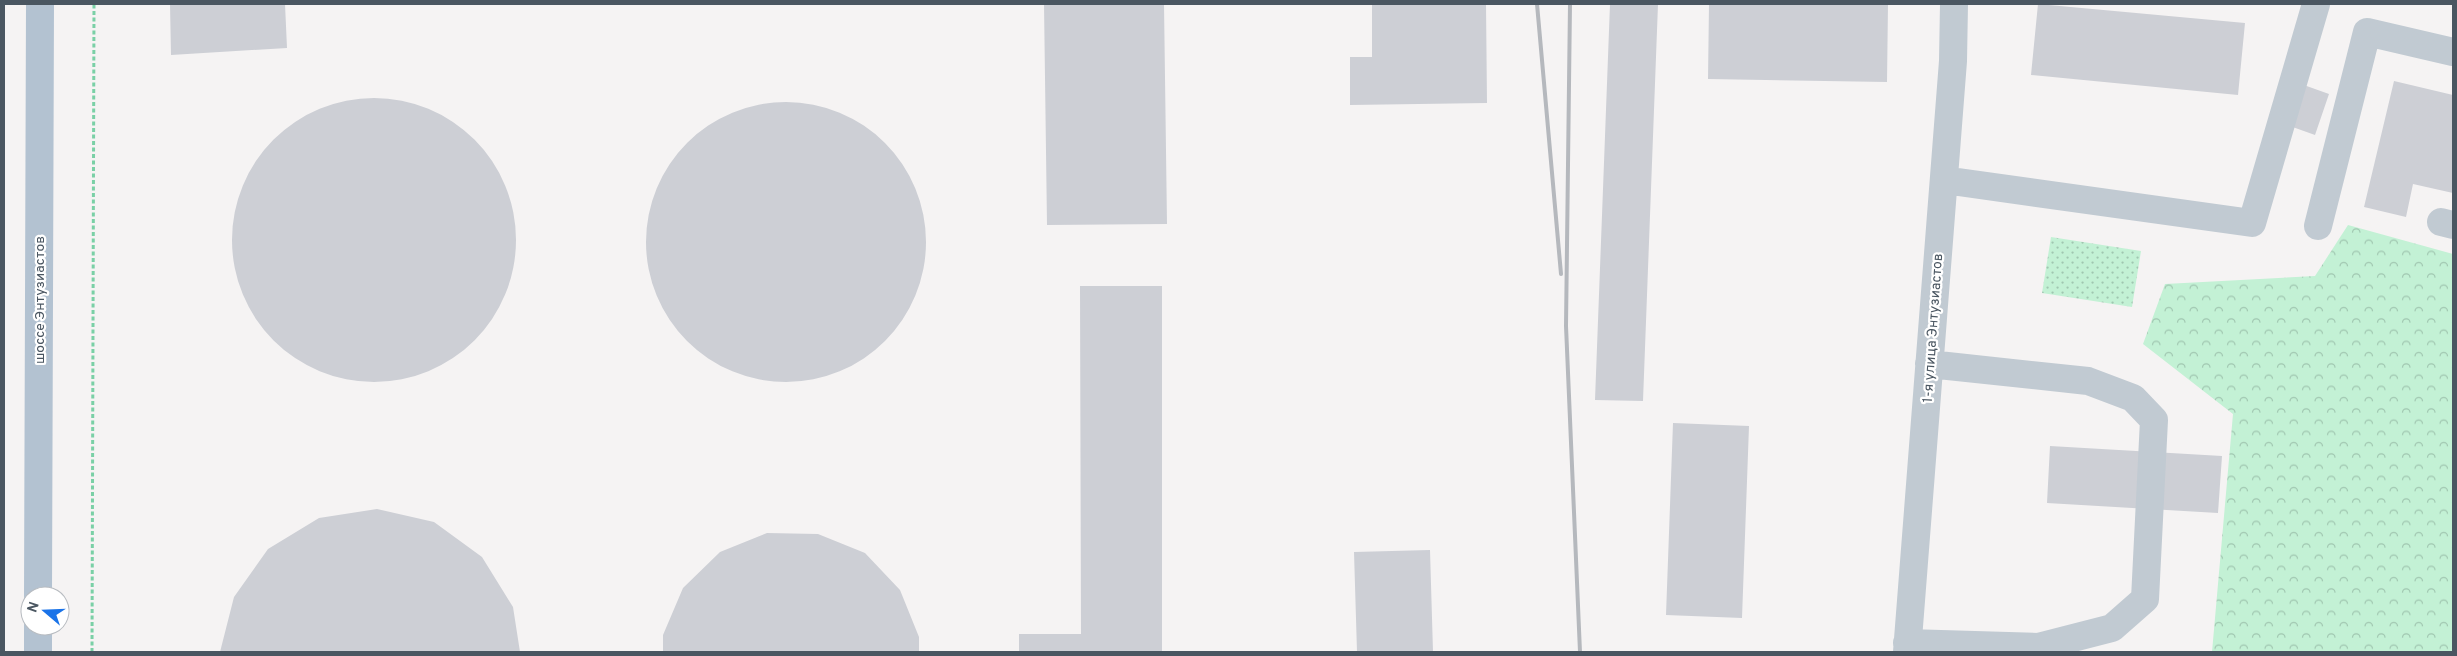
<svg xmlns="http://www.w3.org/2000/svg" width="2457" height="656" font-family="Overpass,sans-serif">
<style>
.green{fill:url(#green-dots)}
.forest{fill:url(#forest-crowns)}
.building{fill:#cdcfd5}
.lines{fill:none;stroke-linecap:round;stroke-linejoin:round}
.path{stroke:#7ad0a6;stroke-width:3;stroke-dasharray:4 2.5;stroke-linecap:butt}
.minor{stroke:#c1cad2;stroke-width:28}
.major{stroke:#b3c2d1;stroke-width:28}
.rail{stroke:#b5b8bd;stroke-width:4}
.labels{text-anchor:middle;stroke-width:4.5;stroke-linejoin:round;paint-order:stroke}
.street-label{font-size:14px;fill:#4a5661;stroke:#fff}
</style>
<defs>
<pattern id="green-dots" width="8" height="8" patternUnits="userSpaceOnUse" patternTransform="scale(1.25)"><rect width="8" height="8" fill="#c3f1d5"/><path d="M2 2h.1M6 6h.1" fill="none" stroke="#a0c6b0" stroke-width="1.8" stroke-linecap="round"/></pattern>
<pattern id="forest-crowns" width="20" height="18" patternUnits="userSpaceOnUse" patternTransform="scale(1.25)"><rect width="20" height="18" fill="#c3f1d5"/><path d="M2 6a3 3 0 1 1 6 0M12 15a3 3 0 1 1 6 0" fill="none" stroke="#a0c6b0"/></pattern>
</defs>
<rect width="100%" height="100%" fill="#f5f3f3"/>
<path class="green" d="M2051,237L2141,251L2132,307L2042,293Z"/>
<path class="forest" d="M2348,225L2453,254V652H2212L2233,414L2143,344L2165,284L2315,276Z"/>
<path class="building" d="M170,4H285L287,48L171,55Z
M1044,4H1164L1167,224L1047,225Z
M1372,4H1486L1487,103L1350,105V57H1372Z
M1610,4H1658L1643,401L1595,400Z
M1709,4H1888L1887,82L1708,79Z
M2038,4L2245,23L2238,95L2031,75Z
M2394,81L2453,95V193L2413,184L2406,217L2364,207Z
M2301,84L2329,94L2315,135L2287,125Z
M232 240a142 142 0 1 1 284 0a142 142 0 1 1-284 0Z
M646 242a140 140 0 1 1 280 0a140 140 0 1 1-280 0Z
M1080,286H1162V652H1019V634H1081Z
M1673,423L1749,426L1742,618L1666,615Z
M2050,446L2222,456L2218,513L2047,503Z
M377,509L434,522L482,557L513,607L520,652H220L234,597L268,549L319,518Z
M767,533L818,534L865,553L900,590L919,637V652H663V635L683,588L720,552Z
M1430,550L1433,652H1357L1354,552Z"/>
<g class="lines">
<path class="path" d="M92,652L94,4"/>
<path class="minor" d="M1944,180L2252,223L2316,4
M2441,222L2453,225
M2318,226L2367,32L2453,52
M1907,643L2038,647L2112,628L2145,599L2154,420L2133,398L2088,381L1929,364
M1907,652L1953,61L1954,4"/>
<path class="major" d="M38,596L40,4
M38,652V626"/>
<path class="rail" d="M1537,4L1561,274
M1570,4L1566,326L1580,652"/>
</g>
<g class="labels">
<g class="street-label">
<text transform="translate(39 300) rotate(-90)" y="5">шоссе Энтузиастов</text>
<text transform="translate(1932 328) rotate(-86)" y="5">1-я улица Энтузиастов</text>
</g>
</g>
<rect width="2457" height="656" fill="none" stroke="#4a5661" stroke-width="10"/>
<g transform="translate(45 611) rotate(289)"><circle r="24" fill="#ffffff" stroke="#b7bbc0"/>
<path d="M0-4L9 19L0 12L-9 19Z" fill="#1a73e8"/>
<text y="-8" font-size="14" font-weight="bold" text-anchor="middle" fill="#4a5661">N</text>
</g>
</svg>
